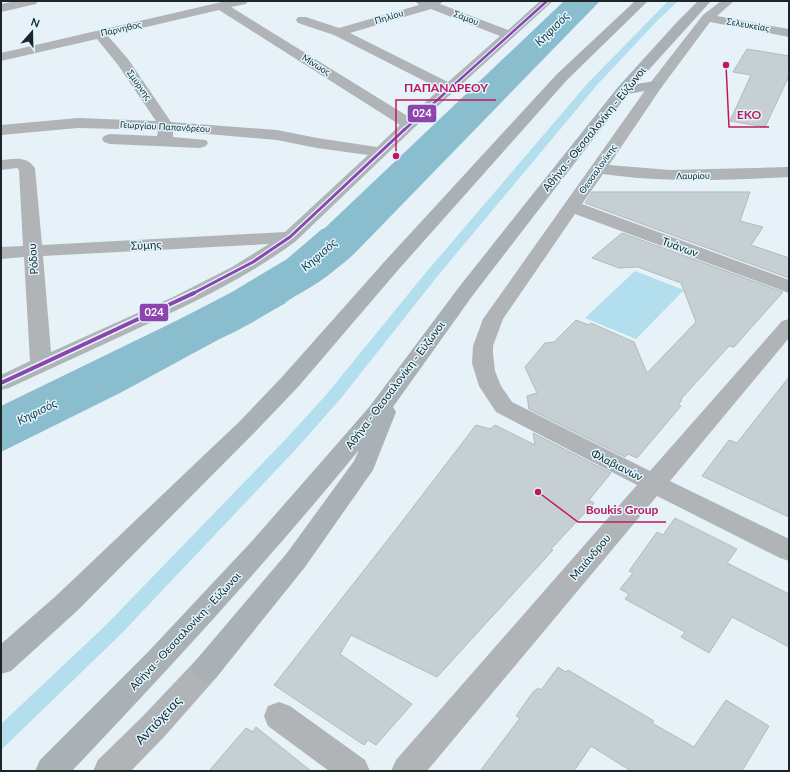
<svg xmlns="http://www.w3.org/2000/svg" width="790" height="772" font-family="Lato,sans-serif">
<style>
.green{fill:#b3deed}
.water{fill:#8abece}
.lines{fill:none;stroke-linecap:round;stroke-linejoin:round}
.river{fill:#8abece;fill-rule:evenodd}
.building{fill:#c6d0d4;stroke:#b1babe}
.minor{fill:#b0b4b6;fill-rule:evenodd}
.highway{fill:#aab1b5;fill-rule:evenodd}
.bus-1-far2-casing{stroke:#def6ff;stroke-width:4.5}
.bus-1-far1-casing{stroke:#def6ff;stroke-width:5.5}
.bus-1-casing{stroke:#def6ff;stroke-width:7}
.bus-1-far2{stroke:#8e44ad;stroke-width:2.5}
.bus-1-far1{stroke:#8e44ad;stroke-width:3}
.bus-1{stroke:#8e44ad;stroke-width:4}
.labels{text-anchor:middle;stroke-width:3;stroke-linejoin:round;paint-order:stroke}
.far-street-label{font-size:9px;fill:#1c2528;stroke:#def6ff}
.street-label{font-size:11px;fill:#1c2528;stroke:#def6ff}
.water-label{font-size:12px;font-style:italic;fill:#1a3b45;stroke:#def6ff}
.near-street-label{font-size:13px;fill:#1c2528;stroke:#def6ff}
.leader{fill:none;stroke:#c2185b;stroke-width:1.5}
.callout-dot{fill:#c2185b;stroke:#def6ff;stroke-width:1.5}
.callout-label{font-size:12px;text-anchor:middle;font-weight:bold;fill:#c2185b;stroke:#def6ff;stroke-width:3;stroke-linejoin:round;paint-order:stroke}
.line-badge{stroke:#def6ff;stroke-width:1.5}
.badge-label{font-size:11px;text-anchor:middle;font-weight:bold;fill:#fff}
</style>
<rect width="100%" height="100%" fill="#e6f2f7"/>
<path class="green" d="M668,1H678L658,20L597,85L436,278L342,397L298,447L122,633L1,750V724L106,625L284,441L326,395L423,276L587,84Z
M635,271L684,290L636,339L585,318Z"/>
<path class="water" d="M564,1H600L354,254C336,270 318,284 297,295L261,277L286,261L308,244Z
M251,283L286,303L120,393L1,452V406L221,299Z"/>
<g class="lines">
<path class="river" d="M338,225L354,229L361,239C350,254 335,269 320,280C299,294 222,345 200,344C194,344 187,341 182,340L174,329L182,318L232,292L287,259L322,229Z"/>
</g>
<path class="building" d="M747,49L789,56V76L765,127L730,121L751,75L733,72Z
M592,192H750L740,221L763,227L751,245L789,258V278L585,203Z
M622,233L783,292L734,347L729,346L681,399L682,400L678,405L681,406L637,458L628,454L625,457L529,409L527,396L537,393L525,367L545,343L554,342L576,320L589,325L591,323L634,342L647,373L696,322L681,283L638,267L619,268L592,258Z
M789,377V517L702,476L729,440L737,443Z
M476,425L490,429L495,425L535,445L533,433L611,473L589,500L594,503L551,549L553,550L437,677L351,635L340,654L412,704L376,745L368,740L364,745L274,685L394,532Z
M675,518L737,549L727,563L789,594V647L732,617L709,653L681,637L685,632L625,599L629,594L620,589L633,573L629,571L657,532L663,535Z
M558,667L566,672L568,670L654,721L652,723L694,747L726,700L769,726L742,771H631L591,746L574,771H480L520,718L516,716L533,692L538,688L541,690Z
M256,727L311,771H209L246,728L253,732Z"/>
<g class="lines">
<path class="minor" d="M16,1H38L36,4L1,12V4Z
M226,1H248L246,4L231,7L409,117L440,89L334,35L298,23L296,20L298,17H306L339,28L419,5L415,1H443L440,4L508,30L540,1H553L415,127L296,241C248,277 194,302 139,328C96,348 52,368 9,388L1,390V375L30,361L24,257L1,259V247L23,246L19,170L17,168L1,170V160C14,159 26,155 35,168L42,245L285,232L368,155L317,148L277,140L173,131V137L206,140L208,143L206,146L200,148L110,144L104,142L102,139L104,136L110,134L157,136L158,130L78,128L1,135V125L78,118L156,121L118,65L97,39L1,61V53ZM431,9L500,36L448,82L350,33ZM219,10L400,125L377,147L317,138L277,130L171,122L128,59L108,36ZM269,244L232,267L173,297L51,352L43,256Z
M721,1H734L717,16L789,29V37L710,22L661,88L609,165L670,170L789,167V177C726,180 665,183 603,174L582,204L789,280V293L575,214L503,319L493,346V354L495,371L501,386L512,402L650,471L782,321L789,319V338L670,481L789,539V561L780,558L657,496L427,771H391L396,760L637,485L496,412L479,386L472,363L473,346L483,319L651,82L703,15Z
M206,656L216,660L221,669L216,678L164,737L131,771H93L98,760L142,717L196,660Z
M279,702L290,706L365,760L370,771H329L268,726L264,716L268,706Z"/>
<path class="highway" d="M635,1H648L567,80L399,269L298,387L256,431L77,611L11,671L1,674V644L57,595L240,421L282,377L385,261L557,74Z
M698,1H711L636,84L656,81L661,82L663,85L661,88L628,94L473,295L393,407L396,412L373,470L305,567L216,678L206,682L196,678L191,669L196,660L287,553L354,461L359,450C268,561 171,667 72,771H35L40,760L148,652L252,541L323,460L370,406L459,287L618,87L677,22Z"/>
<defs>
<path id="bus-1-far2" d="M404,130L547,1"/>
<path id="bus-1-far1" d="M192,294L253,262L290,237L405,129"/>
<path id="bus-1" d="M1,383L194,293"/>
</defs>
<use href="#bus-1-far2" class="bus-1-far2-casing"/>
<use href="#bus-1-far1" class="bus-1-far1-casing"/>
<use href="#bus-1" class="bus-1-casing"/>
<use href="#bus-1-far2" class="bus-1-far2"/>
<use href="#bus-1-far1" class="bus-1-far1"/>
<use href="#bus-1" class="bus-1"/>
</g>
<g class="labels">
<g class="far-street-label">
<text transform="translate(389 17) rotate(-17)" y="3">Πηλίου</text>
<text transform="translate(466 18) rotate(21)" y="3">Σάμου</text>
<text transform="translate(748 25) rotate(10)" y="3">Σελευκείας</text>
<text transform="translate(121 29) rotate(-13)" y="3">Πάρνηθος</text>
<text transform="translate(316 65) rotate(32)" y="3">Μίνωος</text>
<text transform="translate(139 85) rotate(54)" y="3">Σμύρνης</text>
<text transform="translate(165 127) rotate(3)" y="3">Γεωργίου Παπανδρέου</text>
<text transform="translate(598 169) rotate(-55)" y="3">Θεσσαλονίκης</text>
<text transform="translate(693 176) rotate(-1)" y="3">Λαυρίου</text>
</g>
<g class="street-label">
<text transform="translate(594 129) rotate(-51)" y="4">Αθήνα - Θεσσαλονίκη - Εύζωνοι</text>
<text transform="translate(146 245) rotate(-3)" y="4">Σύμης</text>
<text transform="translate(680 247) rotate(20)" y="4">Τυάνων</text>
<text transform="translate(33 259) rotate(-94)" y="4">Ρόδου</text>
<text transform="translate(395 385) rotate(-53)" y="4">Αθήνα - Θεσσαλονίκη - Εύζωνοι</text>
<text transform="translate(617 465) rotate(27)" y="4">Φλαβιανών</text>
<text transform="translate(590 557) rotate(-50)" y="4">Μαιάνδρου</text>
<text transform="translate(185 631) rotate(-47)" y="4">Αθήνα - Θεσσαλονίκη - Εύζωνοι</text>
</g>
<g class="water-label">
<text transform="translate(552 29) rotate(-45)" y="4">Κηφισός</text>
<text transform="translate(319 255) rotate(-41)" y="4">Κηφισός</text>
<text transform="translate(37 412) rotate(-27)" y="4">Κηφισός</text>
</g>
<g class="near-street-label">
<text transform="translate(158 720) rotate(-47)" y="5">Αντιόχειας</text>
</g>
</g>
<path class="leader" d="M396 156L396 100H496M726 65L729 127H769M538 492L578 522H666"/>
<g class="callout-dot">
<circle cx="396" cy="156" r="4"/>
<circle cx="726" cy="65" r="4"/>
<circle cx="538" cy="492" r="4"/>
</g>
<g class="callout-label">
<text x="446" y="92">ΠΑΠΑΝΔΡΕΟΥ</text>
<text x="749" y="119">EKO</text>
<text x="622" y="514">Boukis Group</text>
</g>
<g class="line-badge">
<rect x="407" y="104" width="30" height="19" rx="4" fill="#8e44ad"/>
<rect x="139" y="303" width="30" height="19" rx="4" fill="#8e44ad"/>
</g>
<g class="badge-label">
<text x="422" y="117">024</text>
<text x="154" y="316">024</text>
</g>
<rect width="790" height="772" fill="none" stroke="#1c2528" stroke-width="4"/>
<g transform="translate(32 32) rotate(20)" stroke="#def6ff" stroke-width="3" paint-order="stroke">
<path d="M0-3L7 15L0 10L-7 15Z" fill="#1c2528"/>
<text y="-6" font-size="11" font-weight="bold" text-anchor="middle" fill="#1c2528">N</text>
</g>
</svg>
